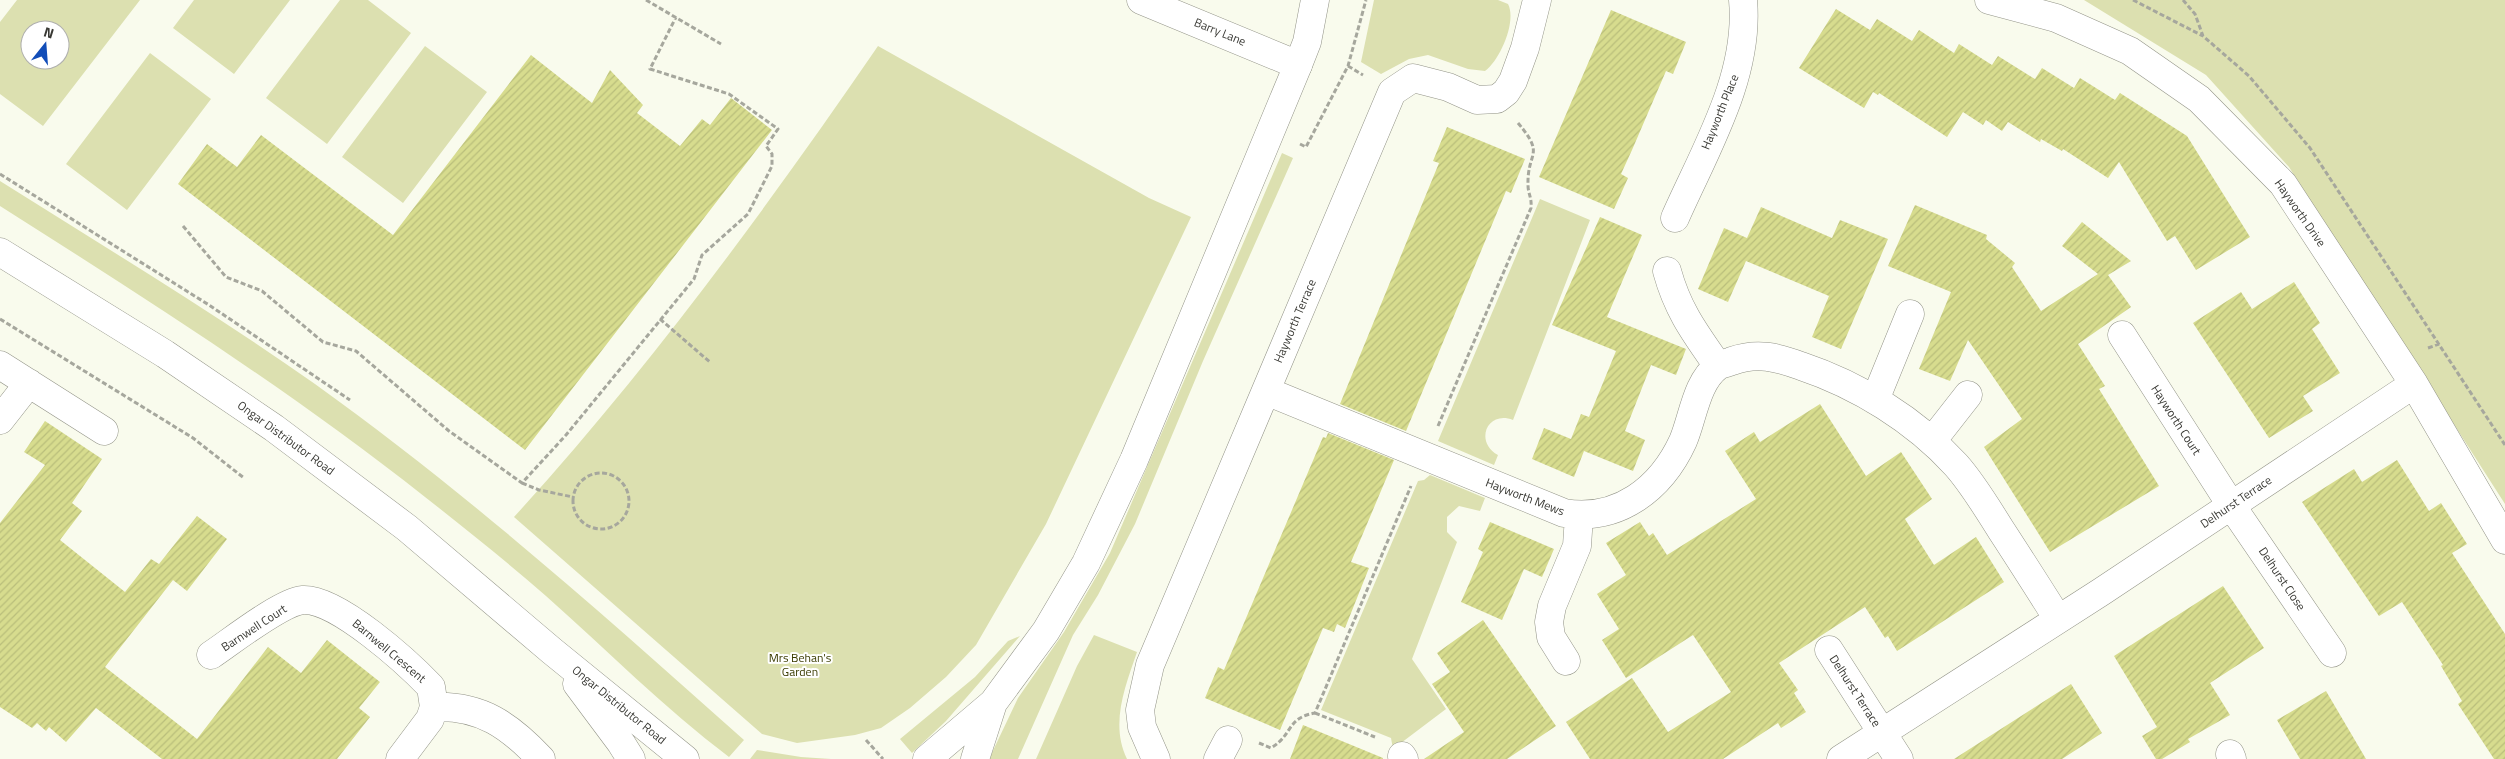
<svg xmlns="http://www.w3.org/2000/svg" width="2505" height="759" font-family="'Titillium Web',sans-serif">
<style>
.green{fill:#dce0b0;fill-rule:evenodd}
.building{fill:url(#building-hatch)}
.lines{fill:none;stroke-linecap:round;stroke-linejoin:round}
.street-casing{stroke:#939488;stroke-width:29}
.secondary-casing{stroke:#939488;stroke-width:29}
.path{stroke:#a6a79d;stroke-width:3;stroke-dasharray:5 2.5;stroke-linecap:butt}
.street{stroke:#fff;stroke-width:28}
.secondary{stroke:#fff;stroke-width:28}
.labels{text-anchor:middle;stroke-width:4;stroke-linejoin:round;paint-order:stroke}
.street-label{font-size:12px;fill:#393934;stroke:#fff}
.park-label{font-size:12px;fill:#3a3b00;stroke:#fff}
</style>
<defs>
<pattern id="building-hatch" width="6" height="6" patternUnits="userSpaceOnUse" patternTransform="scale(1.25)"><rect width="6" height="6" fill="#d7dc8e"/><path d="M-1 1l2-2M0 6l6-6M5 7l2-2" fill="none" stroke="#b9be7b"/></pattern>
</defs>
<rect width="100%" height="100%" fill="#f9fbed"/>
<path class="green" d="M17,0H140L43,126L0,94V22ZM30,30H60V60H30Z
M194,0H290L234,74L173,28Z
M340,0H368L411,33L327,144L266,98Z
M1374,0H1498L1508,4C1517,21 1500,60 1485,71L1468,69L1428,55L1409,59L1381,74L1361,62Z
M2084,0H2505V504L2289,167L2206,75Z
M425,46L487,92L403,203L342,157Z
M878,46L1149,198L1191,217L1046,524L976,645L946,677L910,708L881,728L855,735L797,743L762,734L514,517C648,370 766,209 878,46Z
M150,53L211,99L127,210L66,164Z
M1282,153L1293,158L1203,361L1135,524L1098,595L1073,635L1018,759H989L1018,698L1064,632L1110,553Z
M0,181C106,248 213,312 315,384C466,492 605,616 744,740L729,757C664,708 607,650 546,596C507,562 466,529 425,497C290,390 145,298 0,206Z
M1540,199L1590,220L1513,420C1487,410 1474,442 1498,455L1494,465L1438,441Z
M1430,475L1485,498L1480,511L1459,506L1447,517V532L1457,542L1412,659L1446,709L1393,749L1391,738L1321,710L1418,481L1424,480Z
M1094,635L1137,652C1125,687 1110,724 1127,759H1036L1077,666Z
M1020,636L946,721L912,753L900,739L975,677L1008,641Z
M757,750L801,757L831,759H750Z"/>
<path class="building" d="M1836,9L1870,30L1877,19L1912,41L1919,30L1954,53L1959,44L1992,65L1998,56L2035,79L2042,68L2074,88L2080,78L2115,100L2120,93L2187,136L2250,237L2196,270L2175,236L2167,241L2119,162L2108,178L2063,149L2062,151L2041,139L2040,142L2008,122L2002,131L1986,120L1983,125L1963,112L1947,137L1879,93L1878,95L1873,92L1864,108L1799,68Z
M1611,10L1686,42L1673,74L1666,71L1632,150L1621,174L1628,178L1614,209L1539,177Z
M531,55L592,103L610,70L643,105L637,113L680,146L702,119L710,125L731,98L772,130L525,450L178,184L207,144L237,167L261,135L393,235Z
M1447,127L1525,159L1511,193L1506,191L1406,431L1340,404L1439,163L1433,161Z
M1915,205L1987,235L1986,239L2015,263L2012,267L2041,311L2098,274L2062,246L2082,222L2131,261L2108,275L2131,307L2078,344L2105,386L2099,389L2159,486L2050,552L1984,447L2022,419L1968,340L1950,381L1919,369L1951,292L1888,266Z
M1761,207L1832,238L1840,220L1888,239L1841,349L1812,337L1829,296L1746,261L1728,302L1698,289L1724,228L1747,238Z
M1600,217L1642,235L1607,317L1686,349L1676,375L1651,365L1625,431L1645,440L1633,471L1584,451L1574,477L1532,459L1544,428L1571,439L1581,414L1589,417L1616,351L1552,325Z
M2294,282L2320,323L2312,329L2340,373L2303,396L2313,411L2269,438L2193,323L2241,292L2252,309Z
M1820,404L1866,476L1901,452L1932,499L1905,519L1934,565L1976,537L2004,582L1897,651L1888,636L1885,638L1865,607L1779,663L1798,690L1794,693L1806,712L1781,728L1778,723L1723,759H1590L1566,722L1632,678L1668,732L1731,692L1693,635L1626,678L1602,640L1619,629L1597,594L1626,575L1606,543L1640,522L1649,536L1653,533L1667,555L1756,499L1725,451L1754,432L1760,442Z
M45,421L102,459L72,503L82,511L60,540L125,592L151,559L159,564L197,516L227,539L187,591L173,580L105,667L197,739L268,647L301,673L327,640L380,682L359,708L370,717L337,759H162L96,708L66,742L49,727L46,731L37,723L32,728L0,707V523L45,465L24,452Z
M1328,433L1394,460L1351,562L1369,568L1345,628L1337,624L1334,632L1323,628L1280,730L1205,698L1218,667L1224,670L1323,437L1326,438Z
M2397,460L2429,511L2441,503L2467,544L2452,553L2505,634V759H2494L2458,704L2462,701L2441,666L2443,665L2402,602L2379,616L2302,502L2354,469L2362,482Z
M1490,522L1554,549L1542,577L1524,569L1502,620L1461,602L1483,552L1478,549Z
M2223,586L2264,648L2210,683L2230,715L2188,739L2190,742L2162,759H2156L2142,736L2157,727L2114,656Z
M1483,620L1556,726L1507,759H1424L1464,732L1432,684L1450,672L1437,653Z
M2071,684L2102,733L2062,759H1954Z
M2326,691L2366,759H2300L2277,720Z
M1303,725L1383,758V759H1290Z"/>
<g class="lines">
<defs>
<path id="street" d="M1141,0L1298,65
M1989,0L2056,18L2130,51L2199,99L2283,184L2414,384L2505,540
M1675,218C1705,150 1750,76 1743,0
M1667,271C1678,311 1695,333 1718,366
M2122,335L2231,505L2332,653
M0,365L104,431
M1266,391L1564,513C1618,522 1661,489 1683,441C1693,418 1696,382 1718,366C1721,364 1728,363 1732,361C1757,352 1777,357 1801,366C1858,385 1915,420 1956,465C1973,484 1987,508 2001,530C2020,559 2039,589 2058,619
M1875,400L1910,314
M0,420L29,383
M1932,441L1968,395
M1829,650L1899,759
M211,655C232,641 281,602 303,600C337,598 408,663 431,687L434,707L430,719L400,759
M1566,661L1551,637L1549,622L1552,606L1577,546L1579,516
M434,707C481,705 510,726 541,759
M2230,754L2232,759
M1402,756L1404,759
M1156,759L1142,727L1140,710L1150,665L1392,92L1413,78L1448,87L1477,100L1497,99L1506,92L1513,81L1525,48L1537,0
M1218,759L1228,740
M1841,759L2101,592L2414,384"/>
<path id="secondary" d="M0,252L165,354L274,428L407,528L552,651L685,759
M577,684L621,743L631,759
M927,759L993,703L1046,631L1086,563L1134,460L1298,65L1307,42L1315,0
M975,759L993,703"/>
</defs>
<use href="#street" class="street-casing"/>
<use href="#secondary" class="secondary-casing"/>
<path class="path" d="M646,0L721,44
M2133,0L2203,36
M2183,0L2195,14L2203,36L2249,76L2310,148L2505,445
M1348,66L1363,75
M1300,144L1306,147L1348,66L1366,0
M0,174L209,305L350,400
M183,226L226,277L262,291L323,342L356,351L449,431L522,483L566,435L694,279L702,255L748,214L772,166V154L766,146L778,129L729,94L650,69L676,17
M0,319L193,438L244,478
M660,319L711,363
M2428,348L2439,344
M1438,426L1531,208C1532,197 1528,194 1528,185C1527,151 1546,156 1518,123
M573 501a28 28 0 1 1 56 0a28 28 0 1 1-56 0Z
M522,483L539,490L573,497
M1315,713L1375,737
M866,740L883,759
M1259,743L1271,748C1294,734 1286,718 1315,713L1411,486"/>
<use href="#street" class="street"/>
<use href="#secondary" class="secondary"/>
</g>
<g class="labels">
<g class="street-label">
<text transform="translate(1220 32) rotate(22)" y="4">Barry Lane</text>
<text transform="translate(1720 112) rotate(-68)" y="4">Hayworth Place</text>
<text transform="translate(2300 213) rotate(55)" y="4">Hayworth Drive</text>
<text transform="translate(1295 321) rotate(-67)" y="4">Hayworth Terrace</text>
<text transform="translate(2176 420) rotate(57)" y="4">Hayworth Court</text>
<text transform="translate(286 438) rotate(36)" y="4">Ongar Distributor Road</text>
<text transform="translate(1525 497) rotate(21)" y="4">Hayworth Mews</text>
<text transform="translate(2236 502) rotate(-34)" y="4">Delhurst Terrace</text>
<text transform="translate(2282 579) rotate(56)" y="4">Delhurst Close</text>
<text transform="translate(254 628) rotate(-33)" y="4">Barnwell Court</text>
<text transform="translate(389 651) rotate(40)" y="4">Barnwell Crescent</text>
<text transform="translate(1855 691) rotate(57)" y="4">Delhurst Terrace</text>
<text transform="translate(619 705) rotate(39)" y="4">Ongar Distributor Road</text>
</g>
<g class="park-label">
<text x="800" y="662">Mrs Behan's<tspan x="800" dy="14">Garden</tspan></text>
</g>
</g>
<g transform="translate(45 45) rotate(17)"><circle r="24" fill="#ffffff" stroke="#b0b0ae"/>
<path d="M0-4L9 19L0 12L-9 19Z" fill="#124db8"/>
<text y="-8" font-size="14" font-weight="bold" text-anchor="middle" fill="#393934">N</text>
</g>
</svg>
